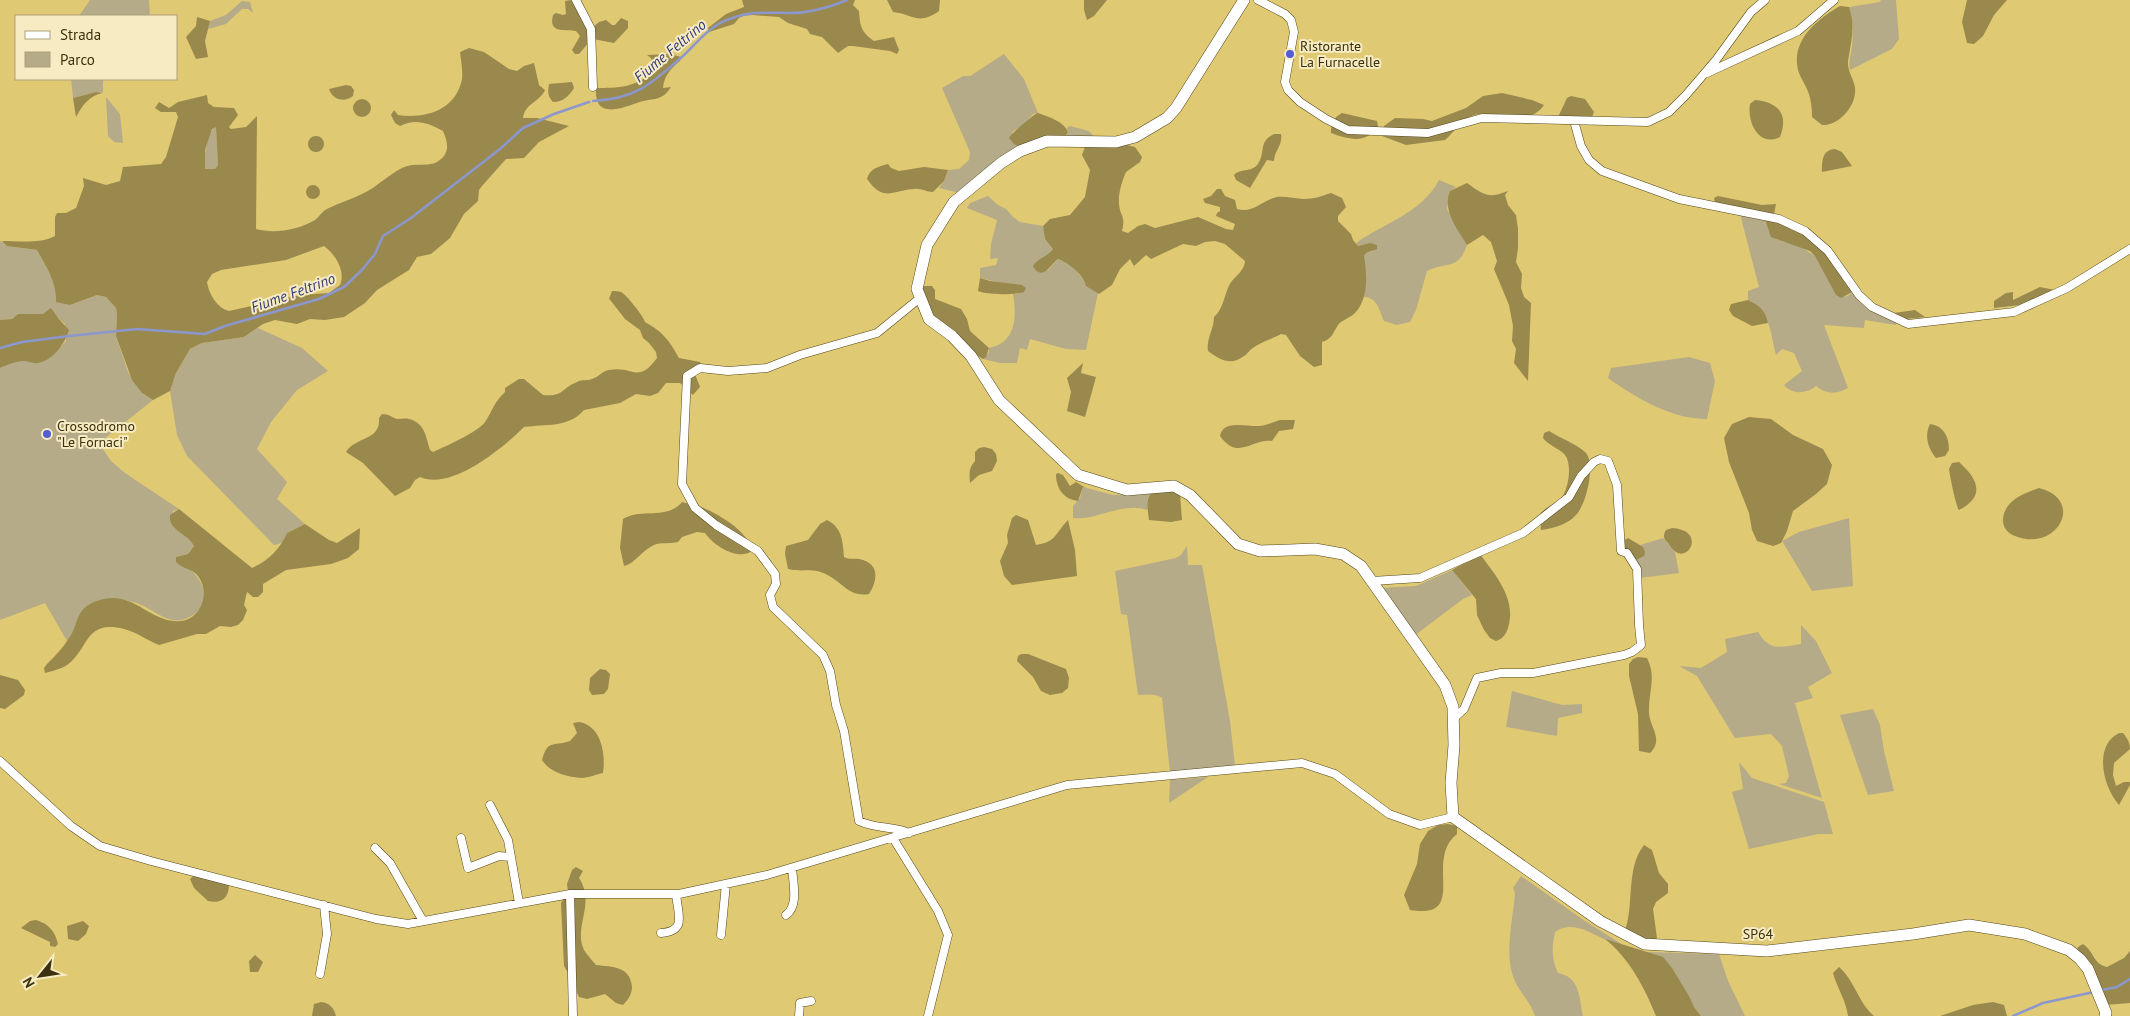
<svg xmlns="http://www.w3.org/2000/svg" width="2130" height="1016" font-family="'PT Sans',sans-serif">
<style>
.green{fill:#b5ab89}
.forest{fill:#99894d;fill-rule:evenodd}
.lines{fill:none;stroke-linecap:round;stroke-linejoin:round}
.stream{stroke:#8b97cd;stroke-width:2.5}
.street-casing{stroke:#54481a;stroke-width:9}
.secondary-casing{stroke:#54481a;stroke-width:12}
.street{stroke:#fff;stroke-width:8}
.secondary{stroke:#fff;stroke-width:11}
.poi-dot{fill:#525cd3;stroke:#f6ebc2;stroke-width:2}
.labels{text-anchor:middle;stroke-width:4;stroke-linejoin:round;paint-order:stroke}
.poi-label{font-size:14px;fill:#3b320d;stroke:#f6ebc2;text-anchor:start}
.street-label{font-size:14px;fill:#3b320d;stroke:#f6ebc2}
.water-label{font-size:15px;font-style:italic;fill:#333a7d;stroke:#f6ebc2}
</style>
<rect width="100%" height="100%" fill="#e0c973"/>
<path class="green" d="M90,0H149L150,16H79Z
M1881,0H1896L1899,39L1892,49L1850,70C1848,61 1851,55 1852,46C1853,33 1854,20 1849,7L1880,2Z
M242,1L250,2L253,13L248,9H242L226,24L208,29L210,21L226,15Z
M1004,54L1024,79L1038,113L1033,114L1024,125L1012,132L1020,147L960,193L939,188L944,181L948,170L959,169L969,160L970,152L942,88L963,76H970Z
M71,79H103V93L96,92L73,98Z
M106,97L120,114L123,143L114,142L108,136Z
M216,126L218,165L215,169H205C203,159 207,132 216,126Z
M1070,126L1089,131L1096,139L1065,137L1068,132L1067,128Z
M1439,180L1456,187L1450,191L1447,209L1467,245C1458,271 1447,261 1427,271L1416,310L1410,322L1397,325L1384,321C1379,310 1378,298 1364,297V256L1366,253L1373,251L1370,243L1358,246L1356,243C1384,223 1422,213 1439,180Z
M988,196L998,205L1006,209L1013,217L1020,222L1043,226L1045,239L1053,249L1051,253L1035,263L1048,270L1058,259C1062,261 1067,262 1070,264C1080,272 1085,287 1098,293L1086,350L1066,349L1030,339L1027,350L1020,348L1017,363H1000L983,359L989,352V348C1016,343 1017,317 1013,294H1019L997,282L980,278V268L996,265L998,258L990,259L991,244L997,220L967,208L970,203Z
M1740,214L1765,219L1782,241L1798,245L1815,256L1846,297L1854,291C1865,309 1877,315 1897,322L1896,325L1865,320L1864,328L1824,325L1848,388C1836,394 1828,395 1816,386C1806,394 1793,395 1784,385L1802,371L1794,353L1782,349L1776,355C1770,332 1771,312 1748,300V291L1759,287Z
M0,241L14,247L37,250L52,278L56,291L70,305L97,295L106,297L116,308L117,315L116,336L128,372L142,393L153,400L99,443L111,461L125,473L179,509L173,511L174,528L191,539L194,546L188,554L176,557C190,569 206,580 204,600C203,606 198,612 193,615C170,631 154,607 133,602C122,599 105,598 95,602C74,611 79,628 67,641L45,603L0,620V365L39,351L50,358L66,341L65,324L58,318L43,314H18L12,319L0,320Z
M258,328L302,348L328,371L297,390L271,422L257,449L287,482L277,499L305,524L287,533C283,541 283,544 274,545L187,456L177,435L170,391L176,373L190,349L202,343L244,337Z
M1689,357L1710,363L1715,381L1707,419C1671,419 1636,398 1608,378L1611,368Z
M1083,487L1113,495L1151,493L1148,498L1147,510C1123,501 1097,521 1073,518V506L1080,498Z
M1849,518L1853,586L1812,591L1782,541L1799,532Z
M1663,538L1675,552L1679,573L1640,578L1636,560L1643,547L1640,545Z
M1187,546L1188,565H1202L1230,721L1235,766L1170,773L1162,698C1155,693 1147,695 1138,695L1127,615L1121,614L1115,571L1176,558L1181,555Z
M1452,570L1472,595L1463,599L1414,636L1379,588L1416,586Z
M1801,625L1816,641L1832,673L1808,687L1813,698L1795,703L1822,798L1779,784L1786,783L1789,776L1782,746L1771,734L1735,738L1697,676L1679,666L1701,668L1727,652L1725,639L1758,632C1770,652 1781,647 1801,644Z
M1512,691L1562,705L1582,704V713L1558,718L1557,736L1506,727Z
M1873,709L1880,725L1884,751L1894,791L1868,795L1840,715Z
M1739,762L1752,778L1824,802L1833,834H1818L1749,849L1732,792L1743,789Z
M1208,777L1169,803L1170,780Z
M1521,876L1582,919L1623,945C1617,943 1610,942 1604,939C1589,932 1571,920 1555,932C1552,947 1551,958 1558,973C1580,977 1579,997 1583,1016H1535C1531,1002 1519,992 1514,979C1504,954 1513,920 1515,893L1513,888Z
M1647,952L1719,954L1728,981L1745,1016H1701L1694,1007L1681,983Z"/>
<path class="forest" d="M571,0L589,32L590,41L579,54H575L572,50L580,36L576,31C565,29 548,34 553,15L556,13L563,15L566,14L565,1Z
M742,0H855L853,5L859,11C860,26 861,32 874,41L894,37L899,50L897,54L890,51L853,46H848L838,53L822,37L810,34L807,29L788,23L779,17L752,15L743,16L739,18L734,24L709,32L708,28L726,14L744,7Z
M887,0H940L939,11C918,26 913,14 893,12Z
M1084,0H1107L1094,16L1087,20L1084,10Z
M1967,0H2007L1994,15L1983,36L1974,44L1967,43L1962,22Z
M1840,6L1849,7C1856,26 1851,42 1848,61C1847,71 1854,79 1855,88C1857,105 1839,126 1822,125L1812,117C1812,107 1811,97 1806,87C1804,83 1801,78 1799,73C1789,42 1816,20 1840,6Z
M197,17L210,21L205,41L208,57L196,59L186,37L196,26Z
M621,18L628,21V28L614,43L593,39L592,28L599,22L606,20L612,25H615Z
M469,48L484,52L509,69L517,71L524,66L534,63L539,85L545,90C540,102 525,103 523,118H537L569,126L539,142L524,158L506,159L482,186L479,190L478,201L464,214L450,238L431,254L417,257L409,270L377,290L365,303L344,317L325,320L310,319L297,324L275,320L263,324L244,337L202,343L190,349L176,373L170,391L153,400L142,393L132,380L116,336L117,315L116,308L106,297L97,295L70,305L56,302C57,282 46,267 37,250L7,246L2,241C18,241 41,244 55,236V217L57,213H66L76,208L84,186L83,178L106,185L120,181L123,167L161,164L166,157L178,117L176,112H161L155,108L159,102L169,108L178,102L207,95L208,103L214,107L234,108L238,115L229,127L231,129L246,127L257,116L256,229C274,234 298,230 315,220C320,216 323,210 329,208C341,202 353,199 364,193C378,186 388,175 402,168C417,160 432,171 444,156C450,148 446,138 443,131C429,123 415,118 400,126L395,123L391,115L394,110L398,115C426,119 456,110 462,79C463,71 461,60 460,52ZM216,127L218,165L215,169H205V150L212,129ZM324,246C335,254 346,271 340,285L329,293L300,295L229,311C217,308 209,294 207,282L212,274L221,270L286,260Z
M671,54L681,57L680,61C671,68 664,76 663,88L671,87C661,103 652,97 637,103C619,109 594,119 596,88C615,88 641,88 653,69L651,58L647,55Z
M572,82L574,88C569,96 563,102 553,102C547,95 548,92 549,84Z
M346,85L351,86L354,90L353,96C344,103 333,100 329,89Z
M96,92L102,93C89,96 82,106 76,117L73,98Z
M1502,93L1532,100L1544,105C1528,129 1493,109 1474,115C1460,119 1455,132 1445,140L1406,145L1382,136L1384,126L1395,118L1423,119L1432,121L1466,108L1483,96Z
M1571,96L1585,99L1594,112L1592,117H1558L1567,98Z
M353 108a9 9 0 1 1 18 0a9 9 0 1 1-18 0Z
M1755,100C1778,102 1789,114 1780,137C1758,148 1747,121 1750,104Z
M1038,113C1048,117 1064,121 1068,132L1065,137L1020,147L1014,144L1009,138C1010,135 1035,113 1038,113Z
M1342,113L1377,121L1378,126C1367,145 1347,139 1331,133C1331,123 1333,118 1342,113Z
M1274,134H1281C1283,145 1274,151 1274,161L1267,160L1250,188L1236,180L1234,175C1240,168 1251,173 1258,164C1266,152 1258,142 1274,134Z
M308 144a8 8 0 1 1 16 0a8 8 0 1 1-16 0Z
M1123,144L1135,147L1142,157L1140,162L1126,172C1122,181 1118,194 1119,204C1120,217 1126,215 1122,231L1128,233L1138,226L1145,224L1155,228L1198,217L1226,229L1233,230L1235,224L1216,216L1217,213L1220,211V207L1205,203L1203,199L1211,196L1217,189H1221L1225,196L1235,200L1237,209C1253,214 1262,200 1277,197C1286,196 1295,199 1304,199C1314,199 1322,196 1331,193L1342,198L1346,207L1338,216V221L1351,234L1353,240L1358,246L1370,243L1377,245V249L1366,253L1364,256C1367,274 1369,300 1354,314C1349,318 1342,320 1338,325C1333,333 1332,339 1322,342V365L1314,367L1300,356L1286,335L1281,334C1274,338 1259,343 1253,348C1249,350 1248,354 1244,356C1231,366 1220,360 1208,351C1206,339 1214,329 1214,317C1222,310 1224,298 1228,288C1232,277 1244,273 1245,261L1225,244L1215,241L1205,242L1196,246L1183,244L1151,259L1146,255L1134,266L1130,259L1120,269L1112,285L1099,294L1086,286C1084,275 1069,263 1058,259C1050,265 1042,282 1033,266C1037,258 1048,257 1053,249L1045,239L1043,226L1050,219L1070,215L1085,197L1090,170L1082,155L1085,147Z
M1835,149L1842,152L1852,166L1822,172C1822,161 1822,150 1835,149Z
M888,164L891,168L899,171L924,167L948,170L944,181L933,192C926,192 921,188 914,189C892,190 884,203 867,179C870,168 878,167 888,164Z
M1467,183C1484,195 1488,199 1508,191L1505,195L1508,205L1516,215L1518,229V248L1516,262L1522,274L1521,288L1524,297L1531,303L1528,381L1514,363L1516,349L1512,341L1513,326L1509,305L1494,269L1497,261L1491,242L1483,235L1467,245C1457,229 1442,210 1450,191Z
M306 192a7 7 0 1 1 14 0a7 7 0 1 1-14 0Z
M1718,196L1762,205L1776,204L1774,214L1715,202L1714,198Z
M1765,219C1817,232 1824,251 1854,291L1841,298L1836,295L1815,256L1810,251L1771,237Z
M980,278L990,281L1022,285L1026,288L1024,292C1013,295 988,295 978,291Z
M922,286H932L935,290V299L961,309L967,319L970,331L989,348L986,357L983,359L976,355L933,317L921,290Z
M2040,287L2055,290L2020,305L1994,308V301L2006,293L2013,292V300Z
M612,291C615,291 618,291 621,292C626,294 644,317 645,322C664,333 669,340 679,358L700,362L701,367L695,374L700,387L693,395L680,383H666L658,393L650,396L636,394L620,403L584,410C569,428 545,424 524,427C503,448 451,491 420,477L415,480L410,488L395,496L363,463L346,452C356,436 381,441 379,418L382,414C389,414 391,417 397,419C401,419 405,418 409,419C425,423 426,437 430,450L433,452C446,446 478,432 485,422C493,410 494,402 505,392V388L519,379H524L543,395C564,397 560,389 577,382C582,379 588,381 592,379C599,377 602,371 609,370C634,365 637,385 657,358L656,352L649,343L643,338L640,330L625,319L611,301L609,299Z
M1748,300C1760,306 1765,310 1768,323L1752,326L1733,316L1729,310L1731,304Z
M51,308L58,318L69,330C65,343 54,360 38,363C33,364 28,361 23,361C16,361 6,365 0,368V320L12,319L18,314H43Z
M1915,310L1925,317L1906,319L1894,313Z
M1083,363L1081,373L1096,377L1085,417L1067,411L1071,392L1067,378Z
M1749,417L1771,419L1793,435L1823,449L1832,465L1827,484L1816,494L1793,511L1787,531L1781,543L1773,546L1757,541L1752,530L1749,513L1729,462L1724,438L1732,424Z
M1280,420H1295L1293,429L1279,431L1272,441C1251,439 1238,461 1220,436C1223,419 1247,427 1260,426C1267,425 1273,422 1280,420Z
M1930,424C1944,426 1949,437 1949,450L1945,456L1936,458C1928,448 1924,436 1930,424Z
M1549,431C1560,438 1577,444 1586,453C1596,465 1586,505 1576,515C1567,525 1554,528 1541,530L1540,514C1546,506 1556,504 1562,497C1569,487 1572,464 1565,455C1559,448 1549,446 1543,438L1544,433Z
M984,447L992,449L996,454L997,461L992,471L979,475L970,483C969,473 969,468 975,461V452L979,448Z
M1959,462C1978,479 1986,496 1959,510C1956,506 1950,477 1949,469L1952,463Z
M1058,473L1063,475L1070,486L1076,482L1086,488L1083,487L1078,501C1063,499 1056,488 1056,474Z
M2039,488C2086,500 2057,553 2015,536C1997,529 2001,509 2015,499C2022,494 2031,491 2039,488Z
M1174,490L1180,494L1182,520L1171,522L1149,520C1148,511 1145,501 1151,493Z
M682,502C688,504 694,505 701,507C717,513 750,532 752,551C738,561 714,546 705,533L697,532L682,537L678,542C670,544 661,542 654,545C642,550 636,563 624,566L620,548L623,519C640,508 668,520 682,502Z
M179,509L252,568C268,561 280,549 287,533L305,524L329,540L337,543L360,528L359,549L348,558L331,564L286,570L263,584V592L258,597H253L247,592L244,605L247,610L243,620L238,625L231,627L220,626L206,634H197L159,645C148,641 137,632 124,629C84,619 89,650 67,665C61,669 52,671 45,673L44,668L47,664C55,656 63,648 69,638C79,625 74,611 94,602C130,587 145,618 174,621C199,624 212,595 198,576C192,568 182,569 176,562V557L188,554L194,546C188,533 168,531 170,515Z
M1016,515L1028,520L1036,545C1057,542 1055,533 1068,520L1075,550L1077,576L1012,585L1004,576L1000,561L1008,543L1007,535L1012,518Z
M827,520C842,527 843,542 844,557C850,560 853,558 859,559C880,563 878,580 869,594C851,597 845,586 831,577C813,566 805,573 788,569L785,554L786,546L808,540L820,524Z
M1672,528C1705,530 1690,561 1676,552C1673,550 1670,546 1668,543C1663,539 1663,535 1666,530Z
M1628,538L1643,547L1645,552L1644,556L1636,560L1623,549V541Z
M1480,554C1496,576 1517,599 1508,628C1506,634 1503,639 1496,641L1490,638L1484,630L1477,615L1476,599L1452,570Z
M1021,654H1028L1066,669L1069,678L1068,688L1062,693L1050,695L1041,691L1033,677L1017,661L1018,656Z
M1638,657L1647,658C1657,677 1648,693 1649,713C1650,728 1664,739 1650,753L1639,751L1638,714L1629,676V664L1633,659Z
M600,669L606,670L610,674L608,689L604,694L592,695L589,690L590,678Z
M0,675L18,680L25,690L24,695L5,709L0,708Z
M579,722C601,725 606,754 603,773C597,774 588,778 582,778C568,777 550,773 542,760C548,739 552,747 570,741L577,733L573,723Z
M2119,733H2123C2127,738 2130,742 2130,749L2114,763L2113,775L2116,786L2124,782H2130V785L2119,805C2103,787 2093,746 2119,733Z
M1448,824L1457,826V834C1423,860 1470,920 1410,910L1404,895L1417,864L1420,844L1428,831L1438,825Z
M1644,845L1652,850L1659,873L1668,884V893L1656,902L1653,909L1657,938L1650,942L1624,933C1635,907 1625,869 1644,845Z
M576,867L583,871L579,878C596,904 573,927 584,950C587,955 592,960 596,965C613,967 630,966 632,987C632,994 628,1000 623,1005L616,1003L605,994L587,999L579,997L570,976L564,966L561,903L568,891L567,884L572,870Z
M193,876L229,884C229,898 222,904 208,901L194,888L190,879Z
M36,920C49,924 55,931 58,944L55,947L50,946V942L21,928L30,921Z
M83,921L89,926L86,934L78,941L68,939L67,926Z
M1605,939L1663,957L1672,968L1689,996L1694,1007L1701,1016H1656C1644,987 1630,959 1605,939Z
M2083,944C2094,951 2093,964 2107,967L2124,958L2130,951V1003L2105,1005L2077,950L2078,947Z
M255,955L263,962L258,972H250L249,961Z
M1839,967C1855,981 1858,1002 1874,1016H1848C1846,1000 1837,988 1833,973Z
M321,1002C330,1003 334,1008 336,1016H312L314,1004Z
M1993,1002L2004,1005L2007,1016H1940L1973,1005Z"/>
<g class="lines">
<path class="stream" d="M593,101C637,99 652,83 683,56C697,43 703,33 720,23C747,10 763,13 791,13C810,13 830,7 847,0
M0,348L22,342L69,336L137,329L205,334L225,326L319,299L344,287L362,270L375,254L383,236L411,218L500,149L523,128L554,114L589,102
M2102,990L2117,987L2130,979
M2013,1016L2043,1003L2094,992"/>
<defs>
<path id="street" d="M576,0L591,29L593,87
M1258,0L1285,14L1291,20L1294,32L1285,82L1288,90L1300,102L1326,119L1348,130L1428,133L1482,118L1648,122L1669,112L1686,95L1716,60L1751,12L1765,0
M1707,73L1798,31L1834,0
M1574,121L1581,146L1589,160L1602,171L1679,199L1779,219L1805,231L1828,251L1859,295L1872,307L1908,324L2014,312L2067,288L2130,249
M1372,581L1420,578L1523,533L1569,497L1581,476L1594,462L1600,459L1608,461L1617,485L1621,551L1627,553L1637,569L1639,625L1641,645L1632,652L1624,655L1533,673H1501L1477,678L1464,709L1453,719
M0,761L71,826L100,846L151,861L376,919L408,924L570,894H679L767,875L1067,785L1302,763L1335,774L1389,814L1420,825L1453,817
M490,805L508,840L519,903
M909,833C893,826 876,829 859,821L844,731L836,705L830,671L823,655L773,607L770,595L776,584L775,574L758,551L716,525L695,508L682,484L687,376L700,368L728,371L767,368L800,355L877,333L920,298
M461,838L468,868L499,856L511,857
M893,838L938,911L948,935L928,1016
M375,848L390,863L423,921
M570,894L573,1016
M786,915C799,906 793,882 792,868
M661,933C687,931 678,915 676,894
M721,935L726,884
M320,974L327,934L324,905
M799,1016L800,1003L811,1001"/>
<path id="secondary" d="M1244,0L1176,108L1167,118L1135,137L1116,142L1047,141L1020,151L1001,163L954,202L927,245L917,289L929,319L952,336L971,356L999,400L1078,475L1127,490L1174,486L1190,495L1238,544L1260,551L1315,549L1343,554L1361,566L1445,685L1453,707L1454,745L1451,783L1453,817L1600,921L1644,944L1767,951L1913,934L1969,925L2025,934L2069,950L2080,959L2088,969L2106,1013L2105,1016"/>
</defs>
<use href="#street" class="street-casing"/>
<use href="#secondary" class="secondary-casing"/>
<use href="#street" class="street"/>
<use href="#secondary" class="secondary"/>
</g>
<g class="poi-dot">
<circle cx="1290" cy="54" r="5"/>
<circle cx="47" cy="434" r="5"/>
</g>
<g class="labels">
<g class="poi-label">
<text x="1300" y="51">Ristorante<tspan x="1300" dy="16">La Furnacelle</tspan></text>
<text x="57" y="431">Crossodromo<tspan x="57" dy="16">"Le Fornaci"</tspan></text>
</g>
<g class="street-label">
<text x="1758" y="939">SP64</text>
</g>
<g class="water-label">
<text transform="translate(670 51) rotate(-40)" y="5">Fiume Feltrino</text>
<text transform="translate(293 293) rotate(-20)" y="5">Fiume Feltrino</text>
</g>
</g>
<rect x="15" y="15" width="162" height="65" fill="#f6ebc2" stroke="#aba17a"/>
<rect x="25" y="31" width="25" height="8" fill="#ffffff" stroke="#aba17a"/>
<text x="60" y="40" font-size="15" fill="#3b320d">Strada</text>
<rect x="25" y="52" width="25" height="15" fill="#b5ab89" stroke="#aba17a"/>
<text x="60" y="65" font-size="15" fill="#3b320d">Parco</text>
<g transform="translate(40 976) rotate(240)" stroke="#f6ebc2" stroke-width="4" paint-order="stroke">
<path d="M0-4L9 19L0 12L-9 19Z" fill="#3b320d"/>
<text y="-8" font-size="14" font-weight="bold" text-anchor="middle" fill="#3b320d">N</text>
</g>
</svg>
